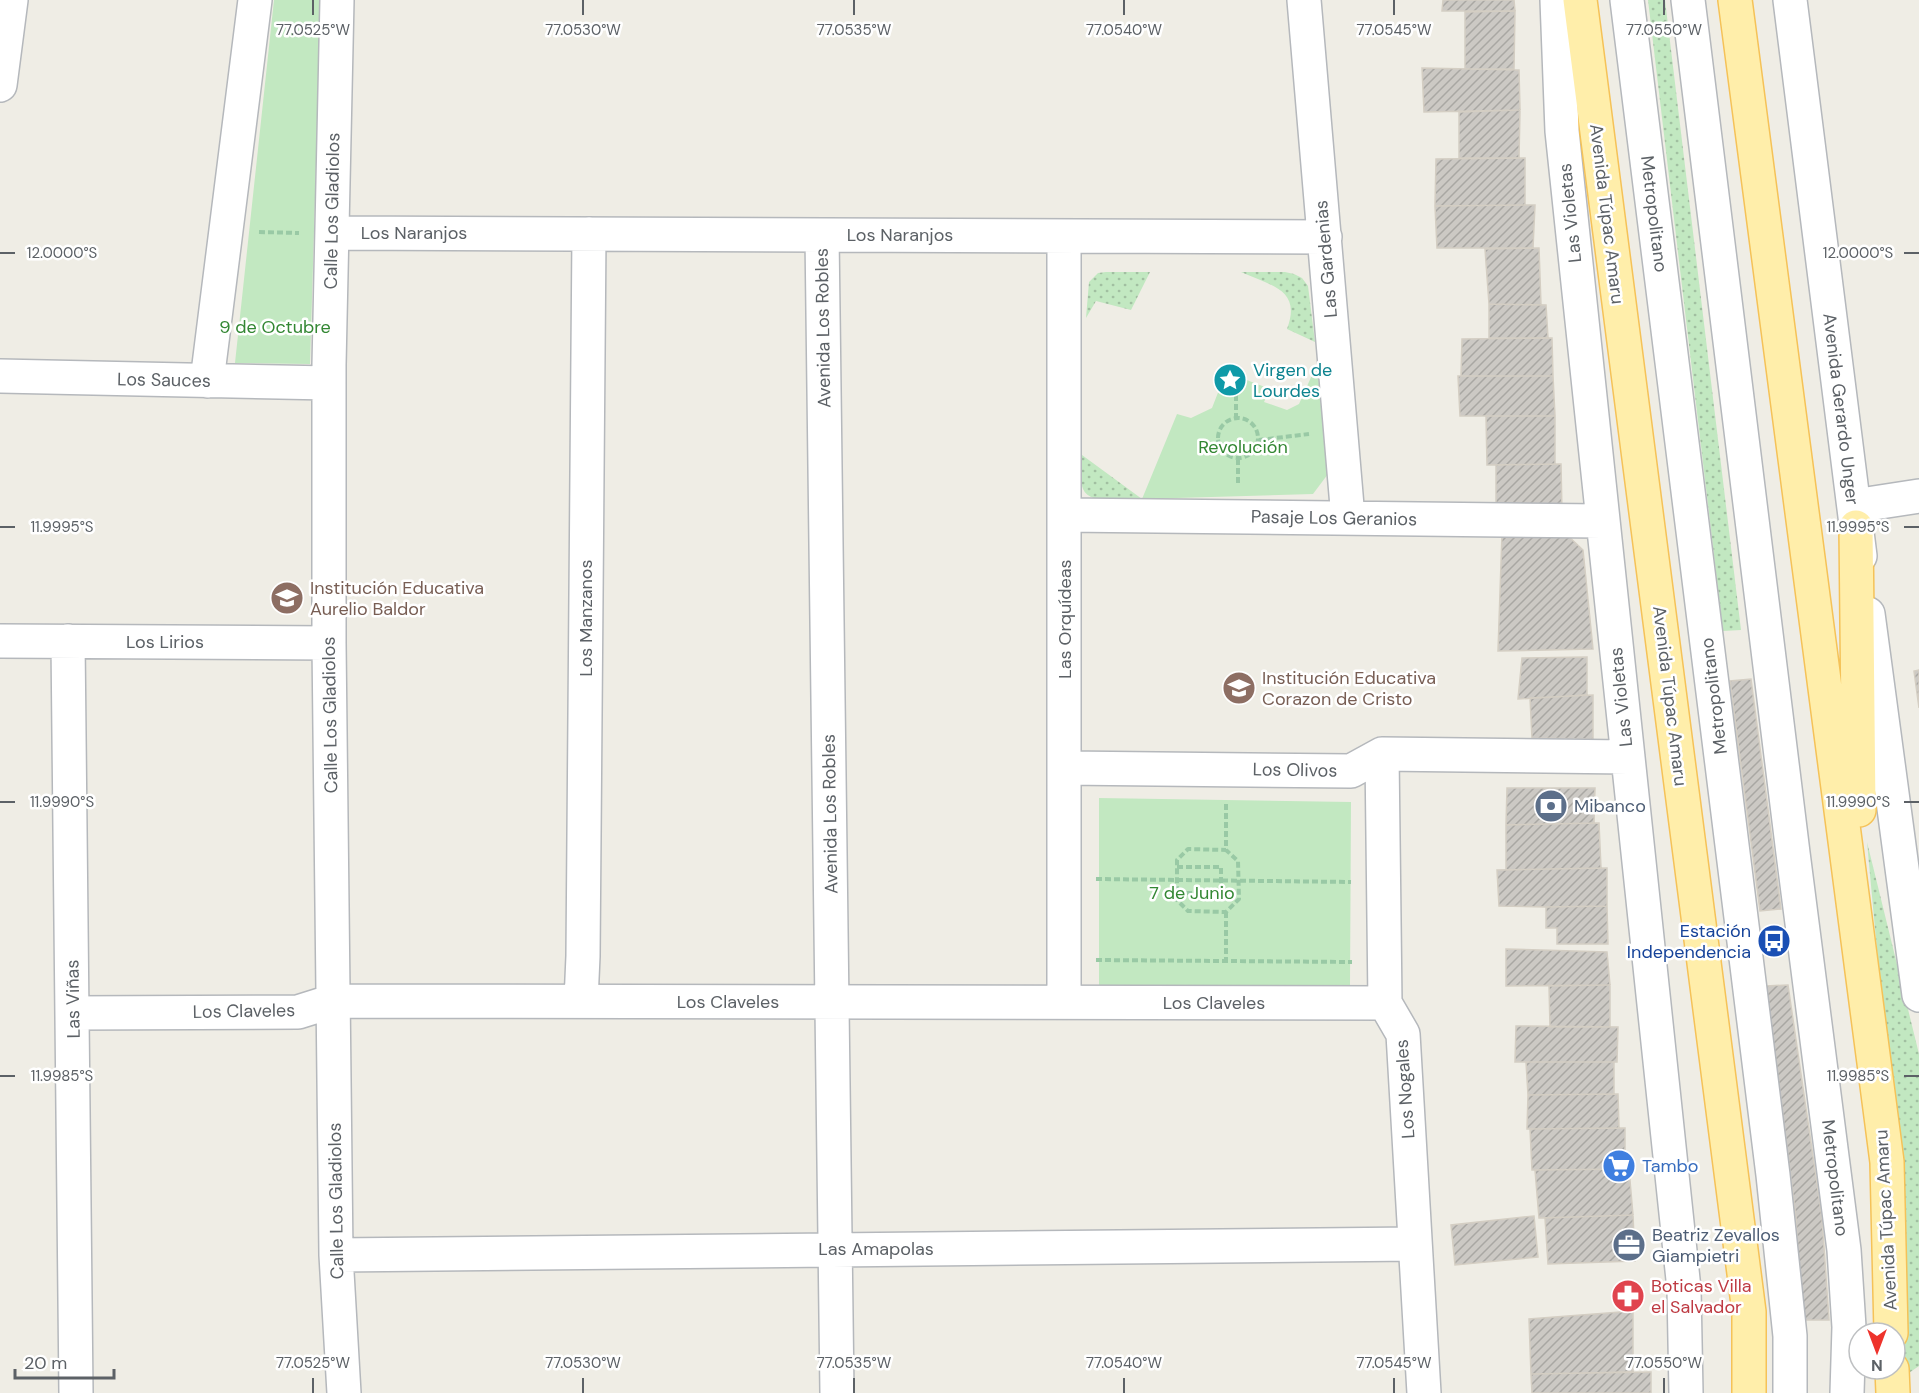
<svg xmlns="http://www.w3.org/2000/svg" width="1919" height="1393" font-family="'DM Sans',sans-serif">
<style>
.grass{fill:url(#grass-dots)}
.park{fill:#c2e8c1}
.building{fill:url(#building-hatch);stroke:#d4cec3;stroke-width:1.5}
.lines{fill:none;stroke-linecap:round;stroke-linejoin:round}
.minor-casing{stroke:#b5b8bc;stroke-width:36}
.major-casing{stroke:#f5c258;stroke-width:36}
.path{stroke:#99c9a5;stroke-width:4;stroke-dasharray:6 3;stroke-linecap:butt}
.minor{stroke:#fff;stroke-width:33}
.major{stroke:#fea;stroke-width:33}
.ticks{fill:none;stroke:#5c6166;stroke-width:2}
.labels{text-anchor:middle;stroke-width:5;stroke-linejoin:round;paint-order:stroke}
.street-label{font-size:18px;fill:#5c6166;stroke:#fff}
.park-label{font-size:18px;fill:#338733;stroke:#fff}
.culture-label{font-size:18px;fill:#0d838f;stroke:#fff;text-anchor:start}
.education-label{font-size:18px;fill:#785e54;stroke:#fff;text-anchor:start}
.service-label{font-size:18px;fill:#4e5e75;stroke:#fff;text-anchor:start}
.transit-label{font-size:18px;fill:#164399;stroke:#fff;text-anchor:end}
.shop-label{font-size:18px;fill:#366cbe;stroke:#fff;text-anchor:start}
.health-label{font-size:18px;fill:#be3a42;stroke:#fff;text-anchor:start}
.ticks-label{font-size:15px;text-anchor:middle;fill:#5c6166;stroke:#fff;stroke-width:5;stroke-linejoin:round;paint-order:stroke}
</style>
<defs>
<pattern id="grass-dots" width="8" height="8" patternUnits="userSpaceOnUse" patternTransform="scale(1.5)"><rect width="8" height="8" fill="#c2e8c1"/><path d="M2 2h.1M6 6h.1" fill="none" stroke="#a1bfa1" stroke-width="1.8" stroke-linecap="round"/></pattern>
<pattern id="building-hatch" width="6" height="6" patternUnits="userSpaceOnUse" patternTransform="scale(1.5)"><rect width="6" height="6" fill="#ccc9c4"/><path d="M-1 1l2-2M0 6l6-6M5 7l2-2" fill="none" stroke="#a9a7a3"/></pattern>
</defs>
<rect width="100%" height="100%" fill="#efede5"/>
<path class="grass" d="M1648,0H1665L1741,630L1723,631Z
M1106,272H1150L1131,310L1096,301L1086,318L1089,282L1098,273Z
M1241,272H1285L1294,274L1302,278L1308,286L1315,342L1287,329C1302,289 1271,286 1241,272Z
M1082,455L1142,499C1127,499 1090,506 1083,489C1079,479 1081,466 1082,455Z
M1867,842L1919,1054V1366L1903,1377L1896,1156Z"/>
<path class="park" d="M274,0H321L310,364L235,363Z
M1317,364L1328,474L1313,494L1142,499L1177,414L1191,418L1212,408L1226,372L1270,389L1264,402L1287,410L1299,404Z
M1099,798L1351,802L1350,985H1099Z"/>
<path class="building" d="M1443,0H1514L1515,11H1442Z
M1515,11L1514,69H1465V12Z
M1422,68L1519,70L1520,110L1424,112Z
M1520,110L1519,158H1459V112Z
M1525,158V205L1435,206L1436,159Z
M1535,205L1533,248H1437L1435,206Z
M1539,248L1541,305L1489,304L1485,249Z
M1489,304L1546,305L1548,338H1489Z
M1552,338L1553,376H1461L1462,339Z
M1458,376H1553L1555,416H1460Z
M1486,416H1555V464L1487,465Z
M1561,464L1562,513H1496V465Z
M1565,533L1583,550L1593,649L1498,651L1502,534Z
M1587,657V695L1518,699L1522,658Z
M1919,670V708L1914,671Z
M1751,679L1781,909L1760,911L1730,681Z
M1593,695V739L1532,738L1530,698Z
M1507,788H1595L1594,823L1506,825Z
M1599,823L1601,868L1506,870V825Z
M1607,868V906L1546,907L1499,906L1497,870Z
M1607,906L1608,944H1557V928H1546V907Z
M1506,949L1607,952L1610,985L1506,986Z
M1610,985V1027H1550L1549,986Z
M1788,985L1822,1218L1829,1320H1802L1796,1218L1766,986Z
M1516,1026L1618,1027L1617,1062H1515Z
M1526,1062H1614V1094L1528,1095Z
M1618,1094L1619,1128L1527,1129L1528,1095Z
M1625,1128V1169L1532,1170L1530,1129Z
M1629,1169L1633,1215L1539,1218L1535,1170Z
M1633,1215L1635,1261L1548,1264L1545,1218Z
M1534,1216L1538,1257L1455,1265L1451,1225Z
M1633,1311V1372L1531,1374L1529,1319Z
M1651,1372V1393H1532L1531,1374Z"/>
<g class="lines">
<defs>
<path id="minor" d="M337,0L329,365V643L336,1255L344,1393
M1304,0L1348,518
M1557,0L1562,131L1684,1289L1686,1393
M1627,0L1773,1175L1790,1336V1393
M1688,0L1793,853L1844,1250L1849,1327L1847,1393
M1790,0L1860,556
M0,85L11,0
M332,233L1325,237
M822,235L837,1393
M1064,236V1002
M0,376L329,383
M207,381L255,0
M1854,506L1919,496
M1065,515L1602,521
M1868,614L1919,995
M0,641L329,643
M68,641L76,1393
M1382,754L1385,1003L1403,1034L1424,1393
M1065,768L1351,771L1382,754L1628,757
M581,1001L583,956L589,234
M73,1013L298,1012L333,1001L1385,1003
M336,1255L1415,1244"/>
<path id="major" d="M1580,0L1749,1312V1393
M1735,0L1887,1162L1891,1333
M1856,527L1859,810
M1892,1369L1893,1393"/>
</defs>
<use href="#minor" class="minor-casing"/>
<use href="#major" class="major-casing"/>
<path class="path" d="M259,232L299,233
M1236,395V418
M1218 438a20 20 0 1 1 40 0a20 20 0 1 1-40 0Z
M1259,440L1309,434
M1238,459V485
M1226,804V850L1238,861L1239,899L1226,912L1188,911L1177,900V860L1188,849L1226,850
M1177,867H1221V893H1177
M1096,879L1351,882
M1226,912V961
M1096,960L1352,962"/>
<use href="#minor" class="minor"/>
<use href="#major" class="major"/>
</g>
<path class="ticks" d="M313,0V15M583,0V15M854,0V15M1124,0V15M1394,0V15M1664,0V15M0,253H15M1904,253H1919M0,527H15M1904,527H1919M0,802H15M1904,802H1919M0,1076H15M1904,1076H1919M313,1378V1393M583,1378V1393M854,1378V1393M1124,1378V1393M1394,1378V1393M1664,1378V1393"/>
<defs>
<symbol id="sight-disc" viewBox="-11 -11 22 22"><circle r="9.5" fill="#0f9aa8" stroke="#fff"/><path d="M0-6L1.8-2.2L6-1.7L2.9 1.2L3.7 5.4L0 3.3L-3.7 5.4L-2.9 1.2L-6-1.7L-1.8-2.2Z" fill="#fff"/></symbol>
<symbol id="school-disc" viewBox="-11 -11 22 22"><circle r="9.5" fill="#8d6e63" stroke="#fff"/><path d="M0-5L7-2L0 1L-7-2ZM-4 1L0 2.5L4 1V4Q0 6-4 4Z" fill="#fff"/></symbol>
<symbol id="bank-disc" viewBox="-11 -11 22 22"><circle r="9.5" fill="#5c6f8a" stroke="#fff"/><path d="M-6-4H6V4H-6ZM0-2.3a2.3 2.3 0 1 0 0 4.6a2.3 2.3 0 1 0 0-4.6Z" fill="#fff"/></symbol>
<symbol id="bus-disc" viewBox="-11 -11 22 22"><circle r="9.5" fill="#1a4fb4" stroke="#fff"/><path d="M-5-6H5V4H4V6H2V4H-2V6H-4V4H-5ZM-3.5-4V0h7V-4ZM-3.5 1.2v1.5H-2V1.2ZM2 1.2v1.5H3.5V1.2Z" fill="#fff"/></symbol>
<symbol id="supermarket-disc" viewBox="-11 -11 22 22"><circle r="9.5" fill="#3f7fe0" stroke="#fff"/><path d="M-6-5.5h2.5l.6 2H6L4.5 2H-2.5L-4.4-4H-6ZM-1.5 3.2a1.3 1.3 0 1 0 .1 0ZM3 3.2a1.3 1.3 0 1 0 .1 0Z" fill="#fff"/></symbol>
<symbol id="office-disc" viewBox="-11 -11 22 22"><circle r="9.5" fill="#5c6f8a" stroke="#fff"/><path d="M-6-3h4V-5.5h4V-3h4V5H-6ZM-1-4.5V-3h2v-1.5ZM-6 0V1H6V0Z" fill="#fff"/></symbol>
<symbol id="pharmacy-disc" viewBox="-11 -11 22 22"><circle r="9.5" fill="#e0444e" stroke="#fff"/><path d="M-2-6h4v4h4v4h-4v4h-4v-4h-4v-4h4Z" fill="#fff"/></symbol>
</defs>
<g fill-rule="evenodd">
<use href="#sight-disc" x="1211" y="361" width="38" height="38"/>
<use href="#school-disc" x="268" y="579" width="38" height="38"/>
<use href="#school-disc" x="1220" y="669" width="38" height="38"/>
<use href="#bank-disc" x="1532" y="787" width="38" height="38"/>
<use href="#bus-disc" x="1755" y="922" width="38" height="38"/>
<use href="#supermarket-disc" x="1600" y="1147" width="38" height="38"/>
<use href="#office-disc" x="1610" y="1226" width="38" height="38"/>
<use href="#pharmacy-disc" x="1609" y="1277" width="38" height="38"/>
</g>
<g class="labels">
<g class="street-label">
<text transform="translate(332 211) rotate(-89)" y="6">Calle Los Gladiolos</text>
<text transform="translate(1570 213) rotate(-96)" y="6">Las Violetas</text>
<text transform="translate(1607 214) rotate(83)" y="6">Avenida Túpac Amaru</text>
<text transform="translate(1654 214) rotate(83)" y="6">Metropolitano</text>
<text x="414" y="239">Los Naranjos</text>
<text x="900" y="241">Los Naranjos</text>
<text transform="translate(1326 259) rotate(-95)" y="6">Las Gardenias</text>
<text transform="translate(823 328) rotate(-91)" y="6">Avenida Los Robles</text>
<text transform="translate(164 380) rotate(1)" y="6">Los Sauces</text>
<text transform="translate(1841 409) rotate(83)" y="6">Avenida Gerardo Unger</text>
<text transform="translate(1334 518) rotate(1)" y="6">Pasaje Los Geranios</text>
<text transform="translate(586 618) rotate(-90)" y="6">Los Manzanos</text>
<text transform="translate(1065 619) rotate(-90)" y="6">Las Orquídeas</text>
<text x="165" y="648">Los Lirios</text>
<text transform="translate(1670 696) rotate(83)" y="6">Avenida Túpac Amaru</text>
<text transform="translate(1714 696) rotate(-97)" y="6">Metropolitano</text>
<text transform="translate(1621 697) rotate(-96)" y="6">Las Violetas</text>
<text transform="translate(330 715) rotate(-91)" y="6">Calle Los Gladiolos</text>
<text transform="translate(1295 770) rotate(1)" y="6">Los Olivos</text>
<text transform="translate(830 814) rotate(-91)" y="6">Avenida Los Robles</text>
<text transform="translate(73 999) rotate(-91)" y="6">Las Viñas</text>
<text x="728" y="1008">Los Claveles</text>
<text x="1214" y="1009">Los Claveles</text>
<text transform="translate(244 1011) rotate(-1)" y="6">Los Claveles</text>
<text transform="translate(1405 1089) rotate(-94)" y="6">Los Nogales</text>
<text transform="translate(1835 1178) rotate(83)" y="6">Metropolitano</text>
<text transform="translate(336 1201) rotate(-91)" y="6">Calle Los Gladiolos</text>
<text transform="translate(1886 1220) rotate(-93)" y="6">Avenida Túpac Amaru</text>
<text x="876" y="1255">Las Amapolas</text>
</g>
<g class="park-label">
<text x="275" y="333">9 de Octubre</text>
<text x="1243" y="453">Revolución</text>
<text x="1192" y="899">7 de Junio</text>
</g>
<g class="culture-label">
<text x="1253" y="376">Virgen de<tspan x="1253" dy="21">Lourdes</tspan></text>
</g>
<g class="education-label">
<text x="310" y="594">Institución Educativa<tspan x="310" dy="21">Aurelio Baldor</tspan></text>
<text x="1262" y="684">Institución Educativa<tspan x="1262" dy="21">Corazon de Cristo</tspan></text>
</g>
<g class="service-label">
<text x="1574" y="812">Mibanco</text>
<text x="1652" y="1241">Beatriz Zevallos<tspan x="1652" dy="21">Giampietri</tspan></text>
</g>
<g class="transit-label">
<text x="1751" y="937">Estación<tspan x="1751" dy="21">Independencia</tspan></text>
</g>
<g class="shop-label">
<text x="1642" y="1172">Tambo</text>
</g>
<g class="health-label">
<text x="1651" y="1292">Boticas Villa<tspan x="1651" dy="21">el Salvador</tspan></text>
</g>
</g>
<g class="ticks-label">
<text x="313" y="35">77.0525°W</text>
<text x="583" y="35">77.0530°W</text>
<text x="854" y="35">77.0535°W</text>
<text x="1124" y="35">77.0540°W</text>
<text x="1394" y="35">77.0545°W</text>
<text x="1664" y="35">77.0550°W</text>
<text x="1858" y="258">12.0000°S</text>
<text x="62" y="258">12.0000°S</text>
<text x="1858" y="532">11.9995°S</text>
<text x="62" y="532">11.9995°S</text>
<text x="1858" y="807">11.9990°S</text>
<text x="62" y="807">11.9990°S</text>
<text x="1858" y="1081">11.9985°S</text>
<text x="62" y="1081">11.9985°S</text>
<text x="313" y="1368">77.0525°W</text>
<text x="583" y="1368">77.0530°W</text>
<text x="854" y="1368">77.0535°W</text>
<text x="1124" y="1368">77.0540°W</text>
<text x="1394" y="1368">77.0545°W</text>
<text x="1664" y="1368">77.0550°W</text>
</g>
<g transform="translate(1877 1351) rotate(180)"><circle r="28" fill="#ffffff" stroke="#bec0c2" stroke-width="1.5"/>
<path d="M0-4.5L10 22L0 15L-10 22Z" fill="#ee332c"/>
<text y="-9" font-size="16" font-weight="bold" text-anchor="middle" fill="#5c6166">N</text>
</g>
<path d="M15 1369v9h99v-9" fill="none" stroke="#5c6166" stroke-width="3"/>
<text x="24" y="1369" font-size="18" fill="#5c6166" stroke="#ffffff" stroke-width="4.5" paint-order="stroke">20 m</text>
</svg>
